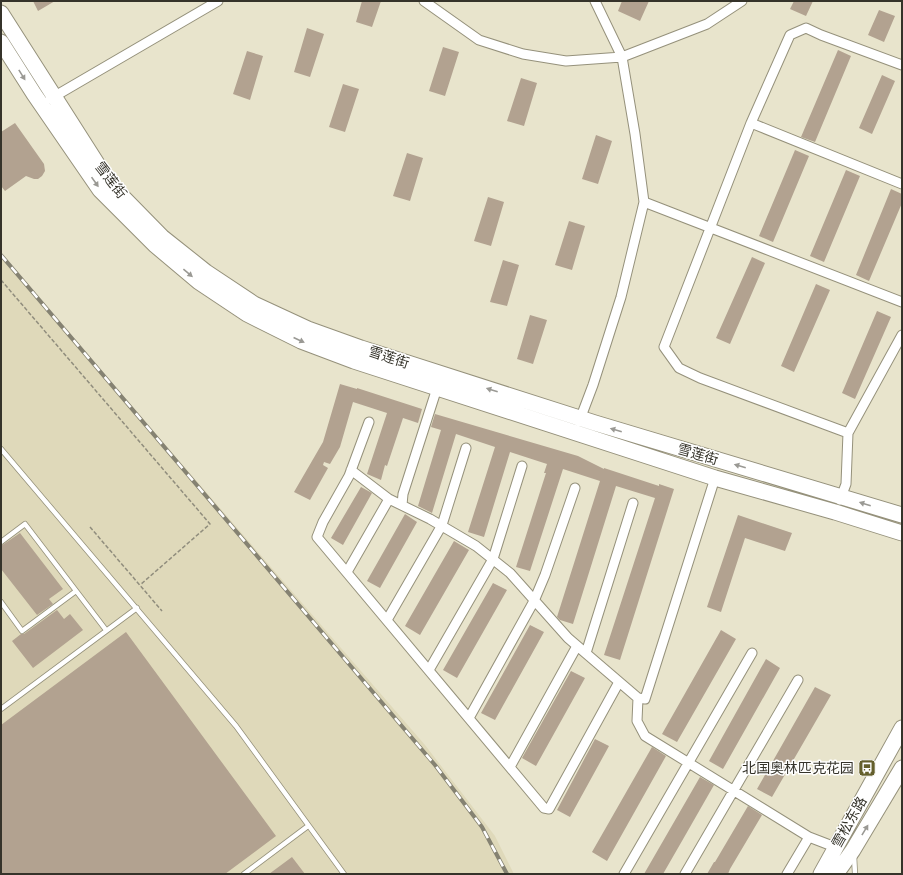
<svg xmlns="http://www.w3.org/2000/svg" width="903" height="875" font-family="'Fira Sans','Noto Sans SC',sans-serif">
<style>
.built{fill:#dfd9ba}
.building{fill:#b2a290}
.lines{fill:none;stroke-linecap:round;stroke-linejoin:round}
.service-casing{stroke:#95917b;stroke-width:6}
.minor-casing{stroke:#95917b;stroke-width:11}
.primary-casing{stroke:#95917b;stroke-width:17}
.path{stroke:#908d7d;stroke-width:1.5;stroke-dasharray:4 2;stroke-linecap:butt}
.service{stroke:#fff;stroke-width:4.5}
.minor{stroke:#fff;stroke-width:9}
.primary{stroke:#fff;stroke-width:15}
.rail-casing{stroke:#858272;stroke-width:4}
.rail{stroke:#fff;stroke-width:2.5;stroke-dasharray:8;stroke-linecap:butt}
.oneway{fill:#9a9994}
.labels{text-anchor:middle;stroke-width:3;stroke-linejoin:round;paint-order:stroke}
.street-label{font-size:14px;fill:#35332a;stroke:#fff}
.poi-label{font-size:14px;fill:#35332a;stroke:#fff;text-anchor:end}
</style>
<rect width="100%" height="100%" fill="#e8e4cc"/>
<path class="built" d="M1,255L425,745L495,836L514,874H1Z"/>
<path class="building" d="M33,1H55L38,11Z
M362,1H381L372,27L356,22Z
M622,1H649L640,21L618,11Z
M794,1H813L806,16L790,9Z
M879,10L895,16L884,42L868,35Z
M307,28L324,34L310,77L294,72Z
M443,47L459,52L445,96L429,91Z
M838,50L851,56L815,142L801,137Z
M247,51L263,56L250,100L233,94Z
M882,75L895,81L872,134L859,128Z
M521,78L537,83L524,126L507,121Z
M343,84L359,89L345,132L329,127Z
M15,123L44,164L45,171L42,176L38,179H34L26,176L5,191L1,186V132Z
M596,135L612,141L598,184L582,179Z
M795,150L809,156L773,242L759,236Z
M407,153L423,158L410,201L393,196Z
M846,170L860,176L824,262L810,256Z
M891,189L902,194V203L869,281L856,275Z
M488,197L504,202L491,246L474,241Z
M569,221L585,226L572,270L555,265Z
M752,257L765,263L730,344L716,338Z
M503,260L519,265L507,306L490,302Z
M816,284L830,290L794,372L781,366Z
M877,311L891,317L855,399L842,393Z
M530,315L547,320L533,364L517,359Z
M340,384L357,389V388L422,409L418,423L403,418L387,466L385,465L381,480L367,474L387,413L353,402L340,447L330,464L324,462L323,465L328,468L310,500L294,492L323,442Z
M435,414L578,456L604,469V468L659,486V484L674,489L620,660L604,655L655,498L616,486L573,624L560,620L557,617L600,481L563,469L530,571L516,567L546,473H544L547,464L510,452L484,537L468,532L495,447L456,434L432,513L418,506L441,430L431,427Z
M361,487L372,493L343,545L331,538Z
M405,514L417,522L380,588L367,581Z
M738,515L792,533L785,551L745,538L721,612L707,607Z
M20,533L63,589L49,599L53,604L37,615L1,569V546Z
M454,541L469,550L420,635L405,626Z
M493,583L507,590L457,678L443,670Z
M57,610L64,619L70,614L83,630L33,668L12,641L21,634H24Z
M530,625L544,632L495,720L481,713Z
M721,630L736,639L677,742L662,734Z
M126,632L276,836L225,874H1V725Z
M766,659L780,668L723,769L709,761Z
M571,671L585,678L536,766L522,758Z
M815,687L831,695L772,797L757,789Z
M595,739L609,746L570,817L557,810Z
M652,747L666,756L607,861L592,852Z
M700,777L714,785L682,841L663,874H644Z
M748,806L762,815L730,869L728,874H707L714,862H715Z
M292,857L305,874H269Z"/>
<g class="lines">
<defs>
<path id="service" d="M1,449L236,726L344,874
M1,542L25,524L106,630
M1,602L22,631L76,591
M1,709L137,608
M854,855L855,874
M244,874L308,826"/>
<path id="minor" d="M424,1L479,40L523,54L566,61L622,57L707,24L742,1
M902,65L821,35L806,28L790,35L751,123L664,347L679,368L700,378L848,433L902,335
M50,99L218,1
M751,123L902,184
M644,202L902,302
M369,422L349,476L323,522L317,537L544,808L549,809L619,682
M579,422L593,385L621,297L644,202L635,134L622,57L595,1
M351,470L389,499L430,519L476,546L510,573L568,638L638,698L645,699L715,478
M840,500L846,484L848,433
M402,505L403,494L437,388
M347,572L389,499
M387,620L442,525L466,448
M586,653L633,503
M429,670L493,559L522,466
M638,698L637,721L645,736L809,837
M469,718L534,601L545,575L575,488
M510,767L577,646
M624,874L752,653
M685,874L798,680
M787,874L809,837L835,847"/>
<path id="primary" d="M1,13L110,184L162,237L206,272L254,304L308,329L361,348L595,423L902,515
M1,42L34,94L100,190L155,245L199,282L247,314L301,341L354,361L715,478L835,512L902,533
M821,874L902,728
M836,874L853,850L902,768"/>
</defs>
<use href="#service" class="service-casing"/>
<use href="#minor" class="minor-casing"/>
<use href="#primary" class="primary-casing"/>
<path class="path" d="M1,280L210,524L140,585
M90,527L162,611"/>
<use href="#service" class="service"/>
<use href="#minor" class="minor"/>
<use href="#primary" class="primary"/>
<defs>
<path id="rail" d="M1,255L435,765L482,827L507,874"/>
</defs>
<use href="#rail" class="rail-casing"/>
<use href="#rail" class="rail"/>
</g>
<defs><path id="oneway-solid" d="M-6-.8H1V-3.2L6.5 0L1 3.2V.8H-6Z"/></defs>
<g class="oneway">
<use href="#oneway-solid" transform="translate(22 75) rotate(58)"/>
<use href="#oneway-solid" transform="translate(95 182) rotate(55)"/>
<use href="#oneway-solid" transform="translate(188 273) rotate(40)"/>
<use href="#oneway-solid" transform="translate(299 340) rotate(25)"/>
<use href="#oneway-solid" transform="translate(492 390) rotate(-162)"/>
<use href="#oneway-solid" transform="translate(616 430) rotate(-164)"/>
<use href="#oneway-solid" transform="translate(740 466) rotate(-164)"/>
<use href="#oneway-solid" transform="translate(865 504) rotate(-163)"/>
<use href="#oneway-solid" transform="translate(865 830) rotate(-59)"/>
</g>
<defs>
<symbol id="bus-square" viewBox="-11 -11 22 22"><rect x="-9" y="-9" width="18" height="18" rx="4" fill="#645f2c" stroke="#fff"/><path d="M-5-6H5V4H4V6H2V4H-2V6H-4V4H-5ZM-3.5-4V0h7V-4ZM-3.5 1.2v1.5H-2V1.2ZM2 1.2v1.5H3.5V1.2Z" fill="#fff"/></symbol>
</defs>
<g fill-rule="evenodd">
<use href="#bus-square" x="857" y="758" width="20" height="20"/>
</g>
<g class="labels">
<g class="street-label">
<text transform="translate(111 180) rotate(52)" y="5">雪莲街</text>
<text transform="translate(389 357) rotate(18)" y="5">雪莲街</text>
<text transform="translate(698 454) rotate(16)" y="5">雪莲街</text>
<text transform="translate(849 822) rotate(-61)" y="5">雪松东路</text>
</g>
<g class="poi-label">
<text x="854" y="773">北国奥林匹克花园</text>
</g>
</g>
<rect width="903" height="875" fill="none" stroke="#35332a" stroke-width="4"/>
</svg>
